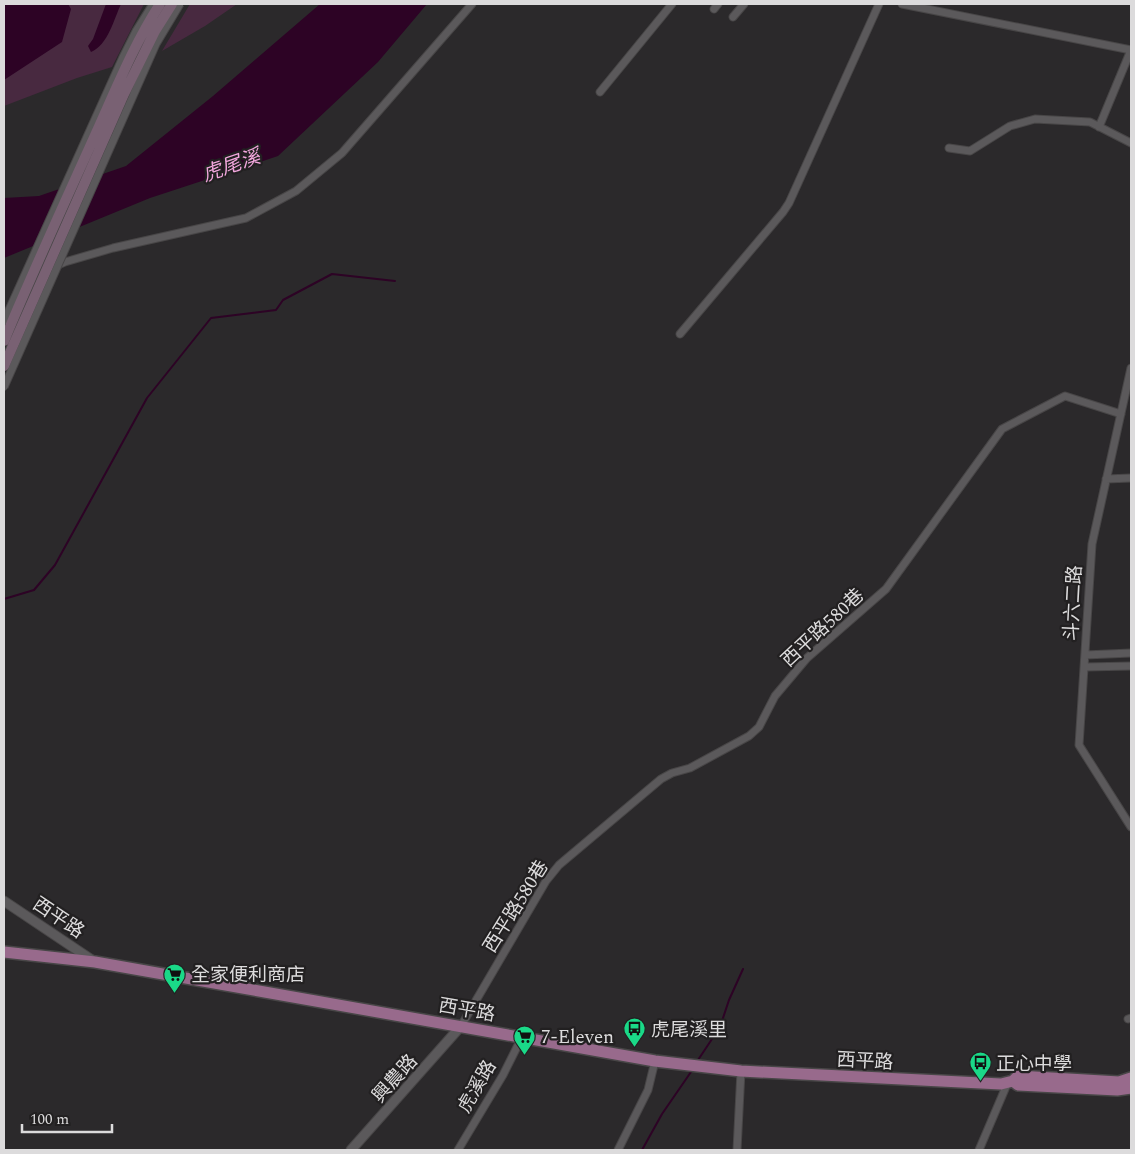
<svg xmlns="http://www.w3.org/2000/svg" width="1135" height="1154" font-family="Spectral,'Noto Sans TC',serif">
<style>
.green{fill:#482940}
.water{fill:#2d0325}
.lines{fill:none;stroke-linecap:round;stroke-linejoin:round}
.stream{stroke:#2d0325;stroke-width:2}
.minor-casing{stroke:#484647;stroke-width:9}
.tertiary-casing{stroke:#484647;stroke-width:11}
.primary-casing{stroke:#484647;stroke-width:14}
.minor{stroke:#5b595b;stroke-width:7}
.tertiary{stroke:#5b595b;stroke-width:9}
.primary{stroke:#986a8c;stroke-width:11}
.minor-bridge-casing{stroke:#484647;stroke-width:9;stroke-linecap:butt}
.secondary-bridge-casing{stroke:#484647;stroke-width:12;stroke-linecap:butt}
.minor-bridge{stroke:#5b595b;stroke-width:7}
.secondary-bridge{stroke:#796173;stroke-width:10}
.labels{text-anchor:middle;stroke-width:4.5;stroke-linejoin:round;paint-order:stroke}
.street-label{font-size:19px;fill:#dcdbdc;stroke:#222021}
.poi-label{font-size:19px;fill:#dcdbdc;stroke:#222021;text-anchor:start}
.water-label{font-size:20px;font-style:italic;fill:#f3a7de;stroke:#222021}
</style>
<rect width="100%" height="100%" fill="#2b292b"/>
<path class="green" d="M4,4H144L112,67L77,78L4,106Z
M190,4H237L205,26L162,51Z"/>
<path class="water" d="M4,4H68L71,9L62,42L4,80Z
M106,4H121C114,19 108,45 91,52L88,46L93,39Z
M320,4H427L378,62L278,156L150,198L4,258V198L39,196L126,166L213,96Z"/>
<g class="lines">
<path class="stream" d="M4,599L34,590L55,565L147,398L211,318L276,310L283,300L332,274L395,281
M696,1063L720,1027L729,1000L743,969
M642,1150L662,1114L693,1069"/>
<defs>
<path id="minor" d="M902,4L1131,50
M714,9L718,4
M733,17L744,4
M600,92L672,4
M1099,127L1131,50
M949,148L970,151L1010,126L1035,119L1090,122L1131,143
M56,266L65,262L113,248L246,218L296,191L342,153L472,4
M680,334L783,212L789,203L879,4
M1131,368L1092,544L1079,745L1131,827
M1106,479L1131,478
M1085,655L1131,653
M1085,667L1131,666
M1128,1019L1131,1018
M461,1026L546,881L559,865L661,779L672,773L690,768L749,736L759,727L775,696L807,658L886,589L1002,429L1065,396L1121,414
M458,1150L503,1075L522,1037
M618,1150L648,1090L655,1061
M737,1150L741,1071
M979,1150L1008,1082"/>
<path id="tertiary" d="M4,901L95,962
M351,1150L461,1026"/>
<path id="primary" d="M4,952L95,962L655,1061L741,1071L1001,1084L1013,1081L1018,1076L1119,1082L1131,1078
M1013,1081L1018,1085L1117,1090L1131,1088"/>
</defs>
<use href="#minor" class="minor-casing"/>
<use href="#tertiary" class="tertiary-casing"/>
<use href="#primary" class="primary-casing"/>
<use href="#minor" class="minor"/>
<use href="#tertiary" class="tertiary"/>
<use href="#primary" class="primary"/>
<defs>
<path id="minor-bridge" d="M4,321L123,57L136,31L153,4
M4,387L156,44L180,4"/>
<path id="secondary-bridge" d="M4,341C33,271 65,202 96,133C116,89 134,44 160,4
M4,366L124,94L155,31L172,4"/>
</defs>
<use href="#minor-bridge" class="minor-bridge-casing"/>
<use href="#secondary-bridge" class="secondary-bridge-casing"/>
<use href="#minor-bridge" class="minor-bridge"/>
<use href="#secondary-bridge" class="secondary-bridge"/>
</g>
<defs>
<symbol id="supermarket-pin" viewBox="-11 -11 22 30"><path d="M0 17L-7.5 6A9.5 9.5 0 1 1 7.5 6Z" fill="#1ad988" stroke="#222021"/><path d="M-6-5.5h2.5l.6 2H6L4.5 2H-2.5L-4.4-4H-6ZM-1.5 3.2a1.3 1.3 0 1 0 .1 0ZM3 3.2a1.3 1.3 0 1 0 .1 0Z" fill="#111"/></symbol>
<symbol id="bus-pin" viewBox="-11 -11 22 30"><path d="M0 17L-7.5 6A9.5 9.5 0 1 1 7.5 6Z" fill="#1ad988" stroke="#222021"/><path d="M-5-6H5V4H4V6H2V4H-2V6H-4V4H-5ZM-3.5-4V0h7V-4ZM-3.5 1.2v1.5H-2V1.2ZM2 1.2v1.5H3.5V1.2Z" fill="#111"/></symbol>
</defs>
<g fill-rule="evenodd">
<use href="#supermarket-pin" x="162" y="962" width="25" height="34"/>
<use href="#bus-pin" x="622" y="1016" width="25" height="34"/>
<use href="#supermarket-pin" x="512" y="1024" width="25" height="34"/>
<use href="#bus-pin" x="968" y="1050" width="25" height="34"/>
</g>
<g class="labels">
<g class="street-label">
<text transform="translate(1072 603) rotate(-87)" y="7">斗六二路</text>
<text transform="translate(822 627) rotate(-43)" y="7">西平路580巷</text>
<text transform="translate(515 906) rotate(-58)" y="7">西平路580巷</text>
<text transform="translate(59 917) rotate(34)" y="7">西平路</text>
<text transform="translate(467 1009) rotate(10)" y="7">西平路</text>
<text transform="translate(865 1060) rotate(3)" y="7">西平路</text>
<text transform="translate(394 1078) rotate(-48)" y="7">興農路</text>
<text transform="translate(476 1086) rotate(-60)" y="7">虎溪路</text>
</g>
<g class="poi-label">
<text x="191" y="981">全家便利商店</text>
<text x="651" y="1036">虎尾溪里</text>
<text x="541" y="1043">7-Eleven</text>
<text x="996" y="1070">正心中學</text>
</g>
<g class="water-label">
<text transform="translate(231 165) rotate(-19)" y="7">虎尾溪</text>
</g>
</g>
<rect width="1135" height="1154" fill="none" stroke="#dcdbdc" stroke-width="10"/>
<path d="M22 1124v8h90v-8" fill="none" stroke="#dcdbdc" stroke-width="2.5"/>
<text x="30" y="1124" font-size="15" fill="#dcdbdc" stroke="#222021" stroke-width="4" paint-order="stroke">100 m</text>
</svg>
